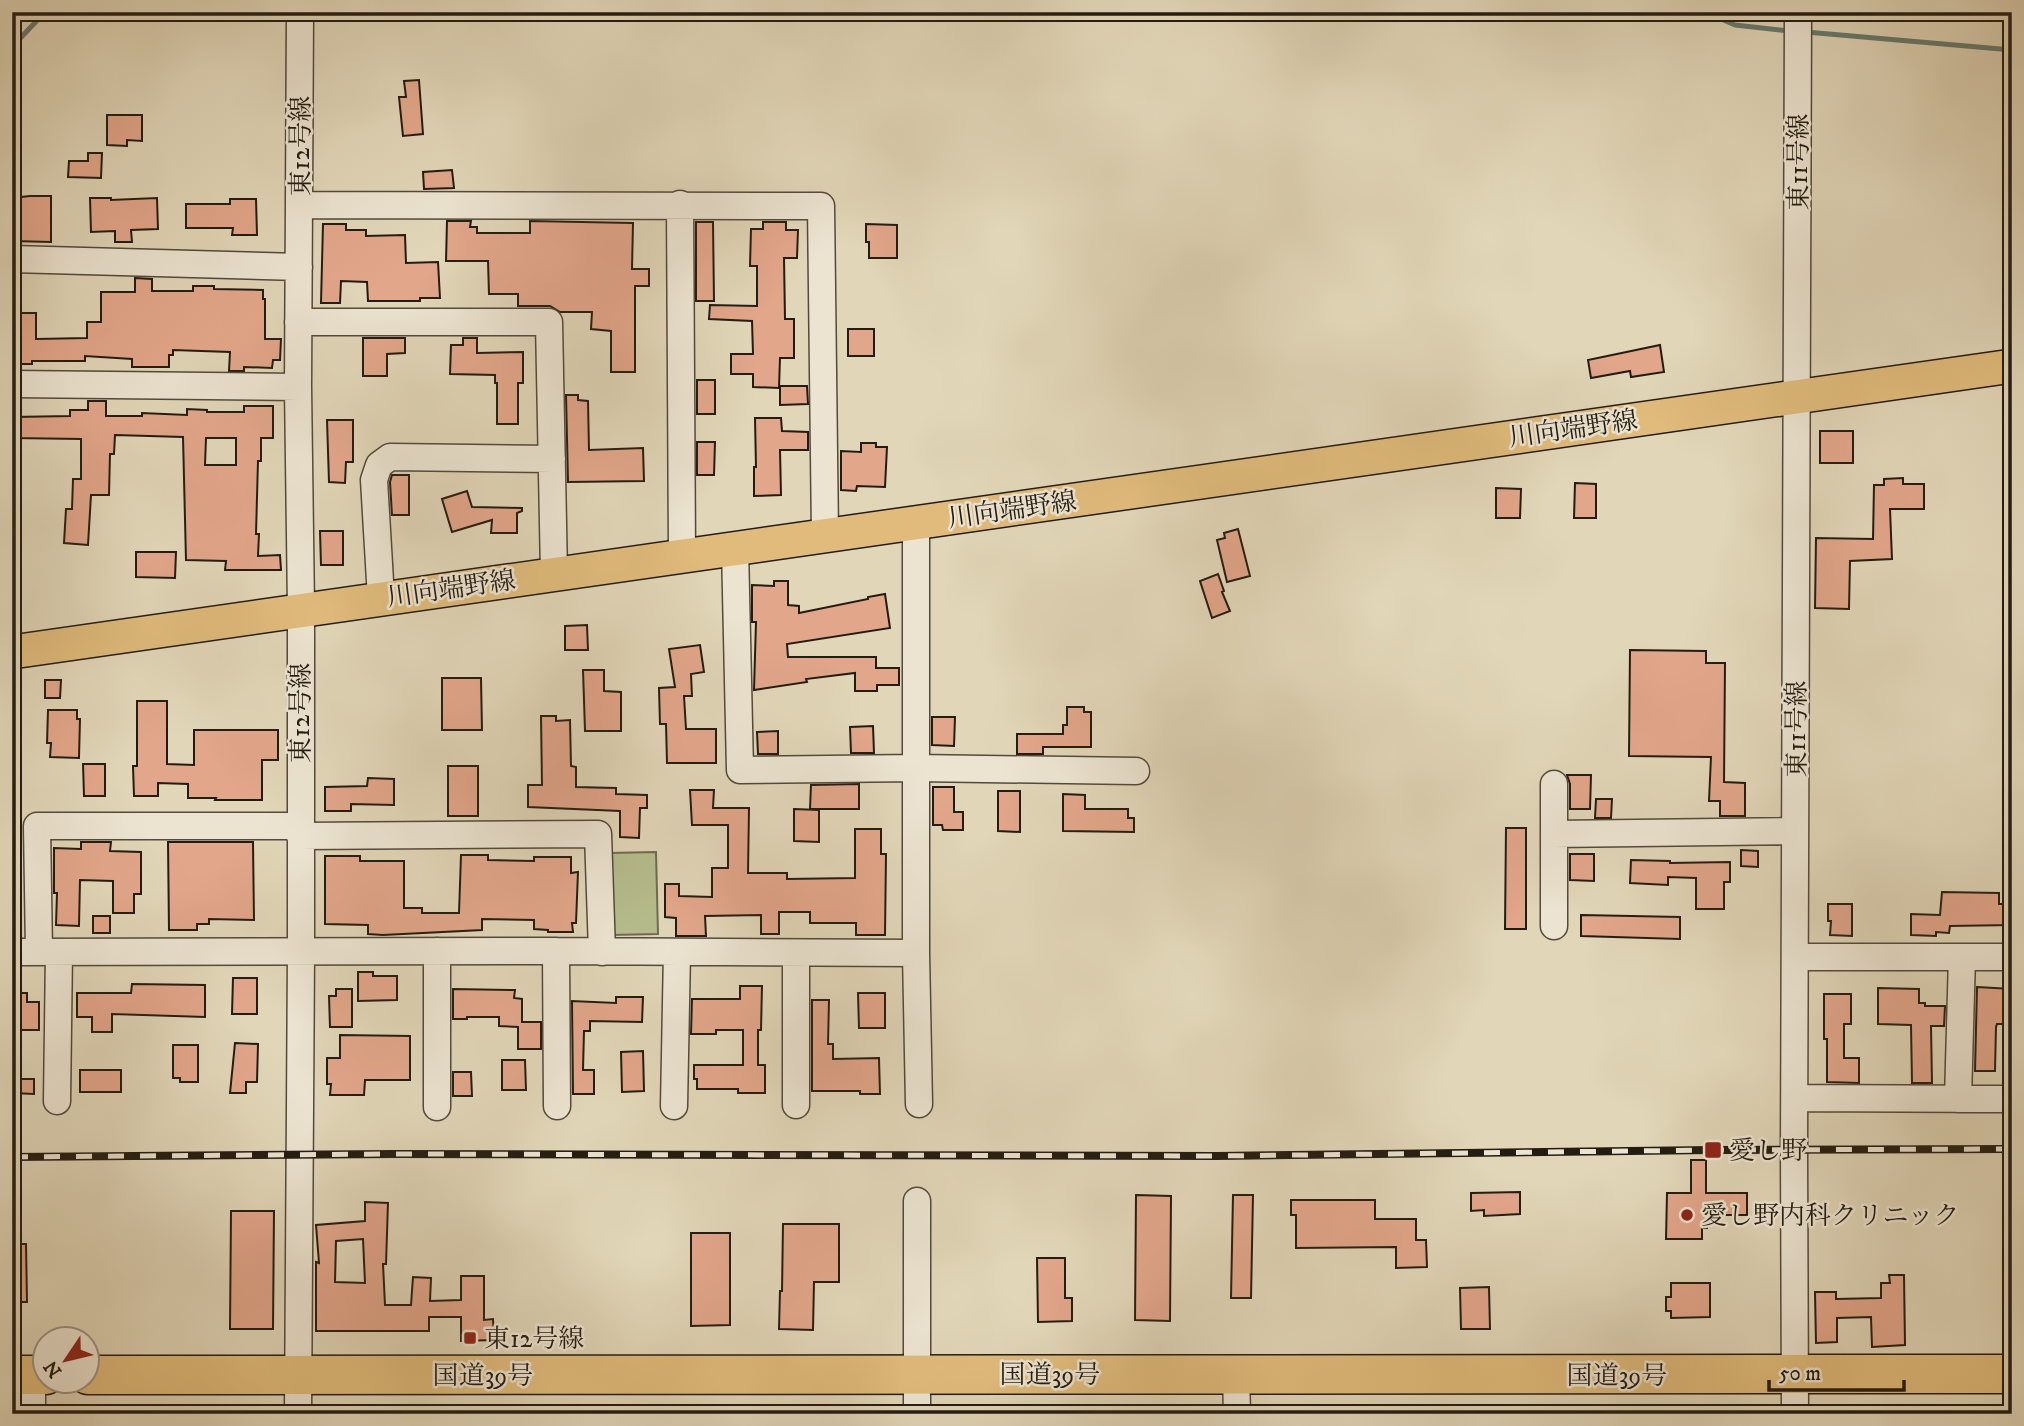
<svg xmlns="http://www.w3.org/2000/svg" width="2024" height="1426" font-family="'IM FELL DW Pica','Noto Serif JP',serif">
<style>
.green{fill:#b6bd8d;stroke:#6c6c50;stroke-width:2}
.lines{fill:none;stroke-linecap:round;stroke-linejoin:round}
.stream{stroke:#677a71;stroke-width:5}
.building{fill:#e2a68a;stroke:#231c12;stroke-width:2;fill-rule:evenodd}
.minor-casing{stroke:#524a3c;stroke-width:29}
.major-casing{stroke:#231c12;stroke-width:36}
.highway-casing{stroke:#231c12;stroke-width:41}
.minor{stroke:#ece4d1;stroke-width:26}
.major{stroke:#e0bb7c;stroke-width:33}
.highway{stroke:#e0bb7c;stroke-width:38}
.rail-casing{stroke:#231c12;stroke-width:8}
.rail{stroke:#ece4d1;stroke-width:5;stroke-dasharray:16;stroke-linecap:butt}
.poi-dot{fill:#8f2418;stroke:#ece4d1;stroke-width:2.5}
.labels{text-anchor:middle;stroke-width:5;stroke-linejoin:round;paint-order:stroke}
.street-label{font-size:26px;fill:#231c12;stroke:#ece4d1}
.poi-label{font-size:26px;fill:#231c12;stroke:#ece4d1;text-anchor:start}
</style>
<rect width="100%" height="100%" fill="#e1d6b8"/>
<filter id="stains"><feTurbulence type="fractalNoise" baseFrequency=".00286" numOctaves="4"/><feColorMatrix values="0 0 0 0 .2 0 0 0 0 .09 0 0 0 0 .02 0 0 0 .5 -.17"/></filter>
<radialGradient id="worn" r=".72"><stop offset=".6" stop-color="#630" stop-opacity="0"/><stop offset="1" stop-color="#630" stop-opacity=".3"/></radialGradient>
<path class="green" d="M656,852L658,934L611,935L609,853Z"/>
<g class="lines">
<path class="stream" d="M1705,12L1735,25L1789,31
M1806,32L2012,50
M12,47L45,12"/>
</g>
<path class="building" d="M419,80L423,134L403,136L399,97H406L404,81Z
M107,115H142V141L127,140V146L107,145Z
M88,153H102L101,178L68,177L69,161H88Z
M452,170L454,188L424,189L423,172Z
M30,196H51V242L12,241V198Z
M90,198H111V200L157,198L158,229L131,230L132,242H115V231L91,232Z
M230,199H256L257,235H232L233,228H186V204H230Z
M447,221H471L470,227H477V233H530V221L633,223L632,269H649V286H635V372H611V331L591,329L592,312H560L550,306H518V294H489L488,261H446Z
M696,222H713L714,301H696Z
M763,222H786V230H798L797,258H784L785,319H794V358H780L779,388L753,387V374H731V354H753L752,321L709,319L710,305L757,306V266H750L751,229H763Z
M323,224H346V230H366V236L405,235L406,263L438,262L440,298H420V301H368L367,282L341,281L340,303H321Z
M866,224L897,225V258H869V242H866Z
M135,278L152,279V291H193V286H214V289L263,290V299H265V339H281L280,360H273L272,368L244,367V371H229L230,352L173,350V355H169V367H132V359L85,356V361H32V364H12V313H36V339L87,338V322H101V292H135Z
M848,329H874V356H848Z
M363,338H405V353L387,354V376H363Z
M463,338H477V353L523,352V383H518V424H497V383H495V375L450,374L451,345H463Z
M1660,345L1664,372L1631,377L1630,371L1591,378L1588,360Z
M697,380H715V414H697Z
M780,386H807L808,404L780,405Z
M566,395H578V400L588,401L589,450L643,448L644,481L568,482Z
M88,401H106V416H142V413L187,415V409L207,410V412H244V406H273V438H261V461H258L256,534H259L258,556L280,555L281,570H225L226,561L186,560L183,437L115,435L114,454H110L109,495H91L88,545L64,543L66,509H72L73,479H81V439L12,438V417L70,416V410H88ZM206,438H236V465H205Z
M755,418H781L782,431L808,432V450H780L781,495L754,496V467H756Z
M327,420H353V462H346L345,483L329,482Z
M1820,431H1853V463H1820Z
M697,442H715L714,475H697Z
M861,443H876V447H887L885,487L857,486L856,491L841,490V451L861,452Z
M392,475H409V515H392L390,482Z
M1903,478V484H1924V509H1890L1892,559L1850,561L1849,609L1815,608L1816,538L1873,539L1874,485H1884V479Z
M1575,483L1596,484V518H1574Z
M1496,488L1521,489L1520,518H1496Z
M467,491L472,507L522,508V511L517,513V533H491L492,520L452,532L442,499Z
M1238,529L1250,576L1227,582L1217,540L1225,538L1224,533Z
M320,531H343V565H321Z
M136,552H176L175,578L136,577Z
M1218,574L1224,591L1222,592L1230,611L1212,618L1200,581Z
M774,581H788V605L799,606V613L868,599V597L885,594L890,628L787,644L788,657H876V668H899V685H877V691H855V673L806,679L807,682L754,690L756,622H752V585L774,586Z
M587,625L588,650H565V626Z
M700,645L704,672L691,674L692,696H684L686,729H716V763H667L666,724H660L659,688L675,687L669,649Z
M1630,650L1706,651V663H1725L1724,782L1745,783V816H1720V801H1709L1711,757L1629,756Z
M583,670H604V691L621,692V731H585Z
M442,678H481L482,730H442Z
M45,680H61L60,698H45Z
M137,701H167V764L194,765V730H278V760H262V800H215L216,798H188V784L158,783V796H134L133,766H137Z
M1067,707H1084V712H1091V747H1043V754H1017V734H1063V725H1067Z
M48,710H77V719H80L79,758L50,757L51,743H47Z
M541,716H556V721L570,720L571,766L576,767V787L616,788V794L647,795V808H640L639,838L620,837V811L528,807V785H542Z
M932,717H955L954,746L932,745Z
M873,726L874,753H851L850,727Z
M778,731V754H758L757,732Z
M83,764H105V796H84Z
M448,766H478V816H448Z
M1567,775H1591L1590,809H1570V784Z
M368,778L394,779V805L351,804V811H325V787L367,786Z
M859,784V809H810L811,785Z
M933,787H954V812H963V830H943L942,825H933Z
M690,790H714L713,808H749L748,873H787V879L855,878V829H881V854H886L885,935H856V923H810V912H779V934H761V915L705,916L706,936H676V918L665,917V884H679V896L712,897V868H728V825H692Z
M998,791H1020V832L998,831Z
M1063,794L1085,795V809H1128V818H1134V832L1063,831Z
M1596,799H1612L1611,818H1595Z
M794,809L819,810V842L794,841Z
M1506,828H1526V929H1505Z
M81,842H111L110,851L141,852V894H134V913H113V881L80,880L79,926L56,925L57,893H54V848L81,849Z
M168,842H253L254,920L209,919V924H197V930H169Z
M1741,850L1758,851V867L1741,866Z
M1570,854H1594V881L1570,880Z
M461,855H488V860L534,861V857H571V873L578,872L576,923H572L573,932H548V930L534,929V920L482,919V930L383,935L368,934V925L325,924V856H360V861H404V908H422V913H459Z
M1631,860L1670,861V863L1730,862V882H1724V909H1696V878L1668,877V885L1630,883Z
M1942,892L1999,893V904H2012V925L1950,926L1949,933L1936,932V936L1911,935V914L1940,915Z
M1828,904H1852V936L1830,935L1831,921H1828Z
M1581,915L1680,917V939L1581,936Z
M93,916H110V933H93Z
M358,972H373V976H397V1000L358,1001Z
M233,978H257V1014H232Z
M132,984L205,985V1017L112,1014V1032H92V1017H77V993H131Z
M740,986H762L761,1030H758V1065H765V1093H738V1089H697V1079H694V1065H743V1030H716V1034H691L692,999H740Z
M1977,987L2012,989V1024H1997L1996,1027L1995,1071H1975Z
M1878,988L1919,989V1003H1925V1006H1945L1944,1026H1931L1932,1083H1912L1911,1025L1878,1024Z
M336,989H352V1027H330L329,996H336Z
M453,989L515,990L514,998L522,999V1022H541V1049H518V1027L499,1026V1017H467V1019H453Z
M12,993H27V1002H39V1030H12Z
M858,993H885V1028H859Z
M1824,994H1851V1024H1844V1058H1859V1083L1827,1082V1039H1824Z
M616,997H643L642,1022L590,1021V1031H584L583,1070H594V1094H573L572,1001L616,1003Z
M812,1000H829L828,1044H833V1059L879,1058L880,1094H860V1091H812Z
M340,1035L410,1036V1080H365L364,1095H330L331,1084H327V1058H340Z
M235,1043L258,1044L257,1082H246V1093H230Z
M173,1045H198V1082H180V1078H173Z
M643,1051L644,1091L622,1092L621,1052Z
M502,1060H525L526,1090H502Z
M80,1070H121V1092H80Z
M453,1072H471L472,1096H453Z
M12,1079H34V1094L12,1093Z
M1691,1160H1706V1193H1747V1215H1707V1228H1702V1239H1666L1667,1193H1691Z
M1520,1192V1214L1484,1216V1210L1471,1211V1193Z
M1136,1195L1171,1196L1170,1321L1135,1320Z
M1233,1195H1253L1251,1298H1231Z
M1291,1200H1375V1219H1416V1240H1426L1427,1267L1396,1268V1247L1296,1248V1215H1291Z
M365,1202L388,1203L386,1264H383L385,1305H411L413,1277L431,1278L430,1301L461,1300V1276H484V1320L493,1319L494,1340L461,1341V1317H429V1331H316V1262L319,1263L316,1225L365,1221ZM363,1239L365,1283L335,1282L336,1241Z
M231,1211H274L273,1329H230Z
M783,1224H839V1282H814L813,1330L779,1329L780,1291H782Z
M691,1233H730V1325L691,1326Z
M12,1244H26L27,1302H12Z
M1037,1258H1065V1298H1072V1321L1038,1322Z
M1889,1275H1904L1905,1345L1872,1347L1871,1317L1837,1318V1342L1816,1343L1815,1292H1836V1299L1881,1298V1283H1890Z
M1671,1283H1710V1317L1671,1318V1311H1666V1297H1671Z
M1489,1287L1490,1329H1461L1460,1288Z"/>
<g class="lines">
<defs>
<path id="minor" d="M680,204L682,556
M300,205L821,206L825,536
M12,259L299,267
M298,322H549L554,574
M12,384L298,387
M916,523V953L919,1104
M735,548L740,770L916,768L1136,771
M381,598L374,480L379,465L390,457L552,459
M1554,784V926
M1554,834L1795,831
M300,836L598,834L602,952
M556,951L557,1106
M12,952L556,951L916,953
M39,952L37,826H300
M1795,957H2012
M1795,1098L2012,1099
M1958,1099L1962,957
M57,1101L59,952
M796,1105V953
M674,1106L677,952
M437,1107V951
M917,1201V1414
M32,1375V1414
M1236,1375L1237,1414
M298,1414L301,953V609L298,387L300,12
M1795,1414L1794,1150L1798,12"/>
<path id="major" d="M12,652L2012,366"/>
<path id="highway" d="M12,1375H46
M88,1375L2012,1374"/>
</defs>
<use href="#minor" class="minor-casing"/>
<use href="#major" class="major-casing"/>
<use href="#highway" class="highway-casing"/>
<use href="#minor" class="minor"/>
<use href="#major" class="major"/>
<use href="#highway" class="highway"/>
<defs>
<path id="rail" d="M12,1157L394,1154L1217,1156L1713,1150L2012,1149"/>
</defs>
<use href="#rail" class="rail-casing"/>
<use href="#rail" class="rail"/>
</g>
<g class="poi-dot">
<rect x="1704" y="1141" width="18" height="18" rx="3.5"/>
<circle cx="1687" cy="1215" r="7"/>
<rect x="463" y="1331" width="14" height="14" rx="3.5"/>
</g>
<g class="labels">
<g class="street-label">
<text transform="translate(300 146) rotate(-90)" y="9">東12号線</text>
<text transform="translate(1798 162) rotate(-90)" y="9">東11号線</text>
<text transform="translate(1573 428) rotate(-8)" y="9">川向端野線</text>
<text transform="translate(1012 509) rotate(-8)" y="9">川向端野線</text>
<text transform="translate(451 588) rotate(-8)" y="9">川向端野線</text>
<text transform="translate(300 713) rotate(-90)" y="9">東12号線</text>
<text transform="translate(1796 729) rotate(-90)" y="9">東11号線</text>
<text x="1050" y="1383">国道39号</text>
<text x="483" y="1384">国道39号</text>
<text x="1617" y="1384">国道39号</text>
</g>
<g class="poi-label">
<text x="1729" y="1159">愛し野</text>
<text x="1701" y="1224">愛し野内科クリニック</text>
<text x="484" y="1347">東12号線</text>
</g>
</g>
<rect width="2024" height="1426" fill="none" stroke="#e1d6b8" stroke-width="42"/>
<rect x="14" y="14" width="1996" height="1398" fill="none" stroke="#231c12" stroke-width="3.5"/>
<rect x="21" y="21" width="1982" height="1384" fill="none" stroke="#231c12" stroke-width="2"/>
<g transform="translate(66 1360) rotate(235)"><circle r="33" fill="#ece4d1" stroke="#9c9485" stroke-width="2"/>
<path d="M0-5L12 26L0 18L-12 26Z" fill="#8f2418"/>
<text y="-10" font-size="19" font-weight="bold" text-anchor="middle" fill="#231c12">N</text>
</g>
<path d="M1769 1380v10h135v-10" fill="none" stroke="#231c12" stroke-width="3.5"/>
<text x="1779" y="1380" font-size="21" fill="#231c12" stroke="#ece4d1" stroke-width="5" paint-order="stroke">50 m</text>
<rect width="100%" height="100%" filter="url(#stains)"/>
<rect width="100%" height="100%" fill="url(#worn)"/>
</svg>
